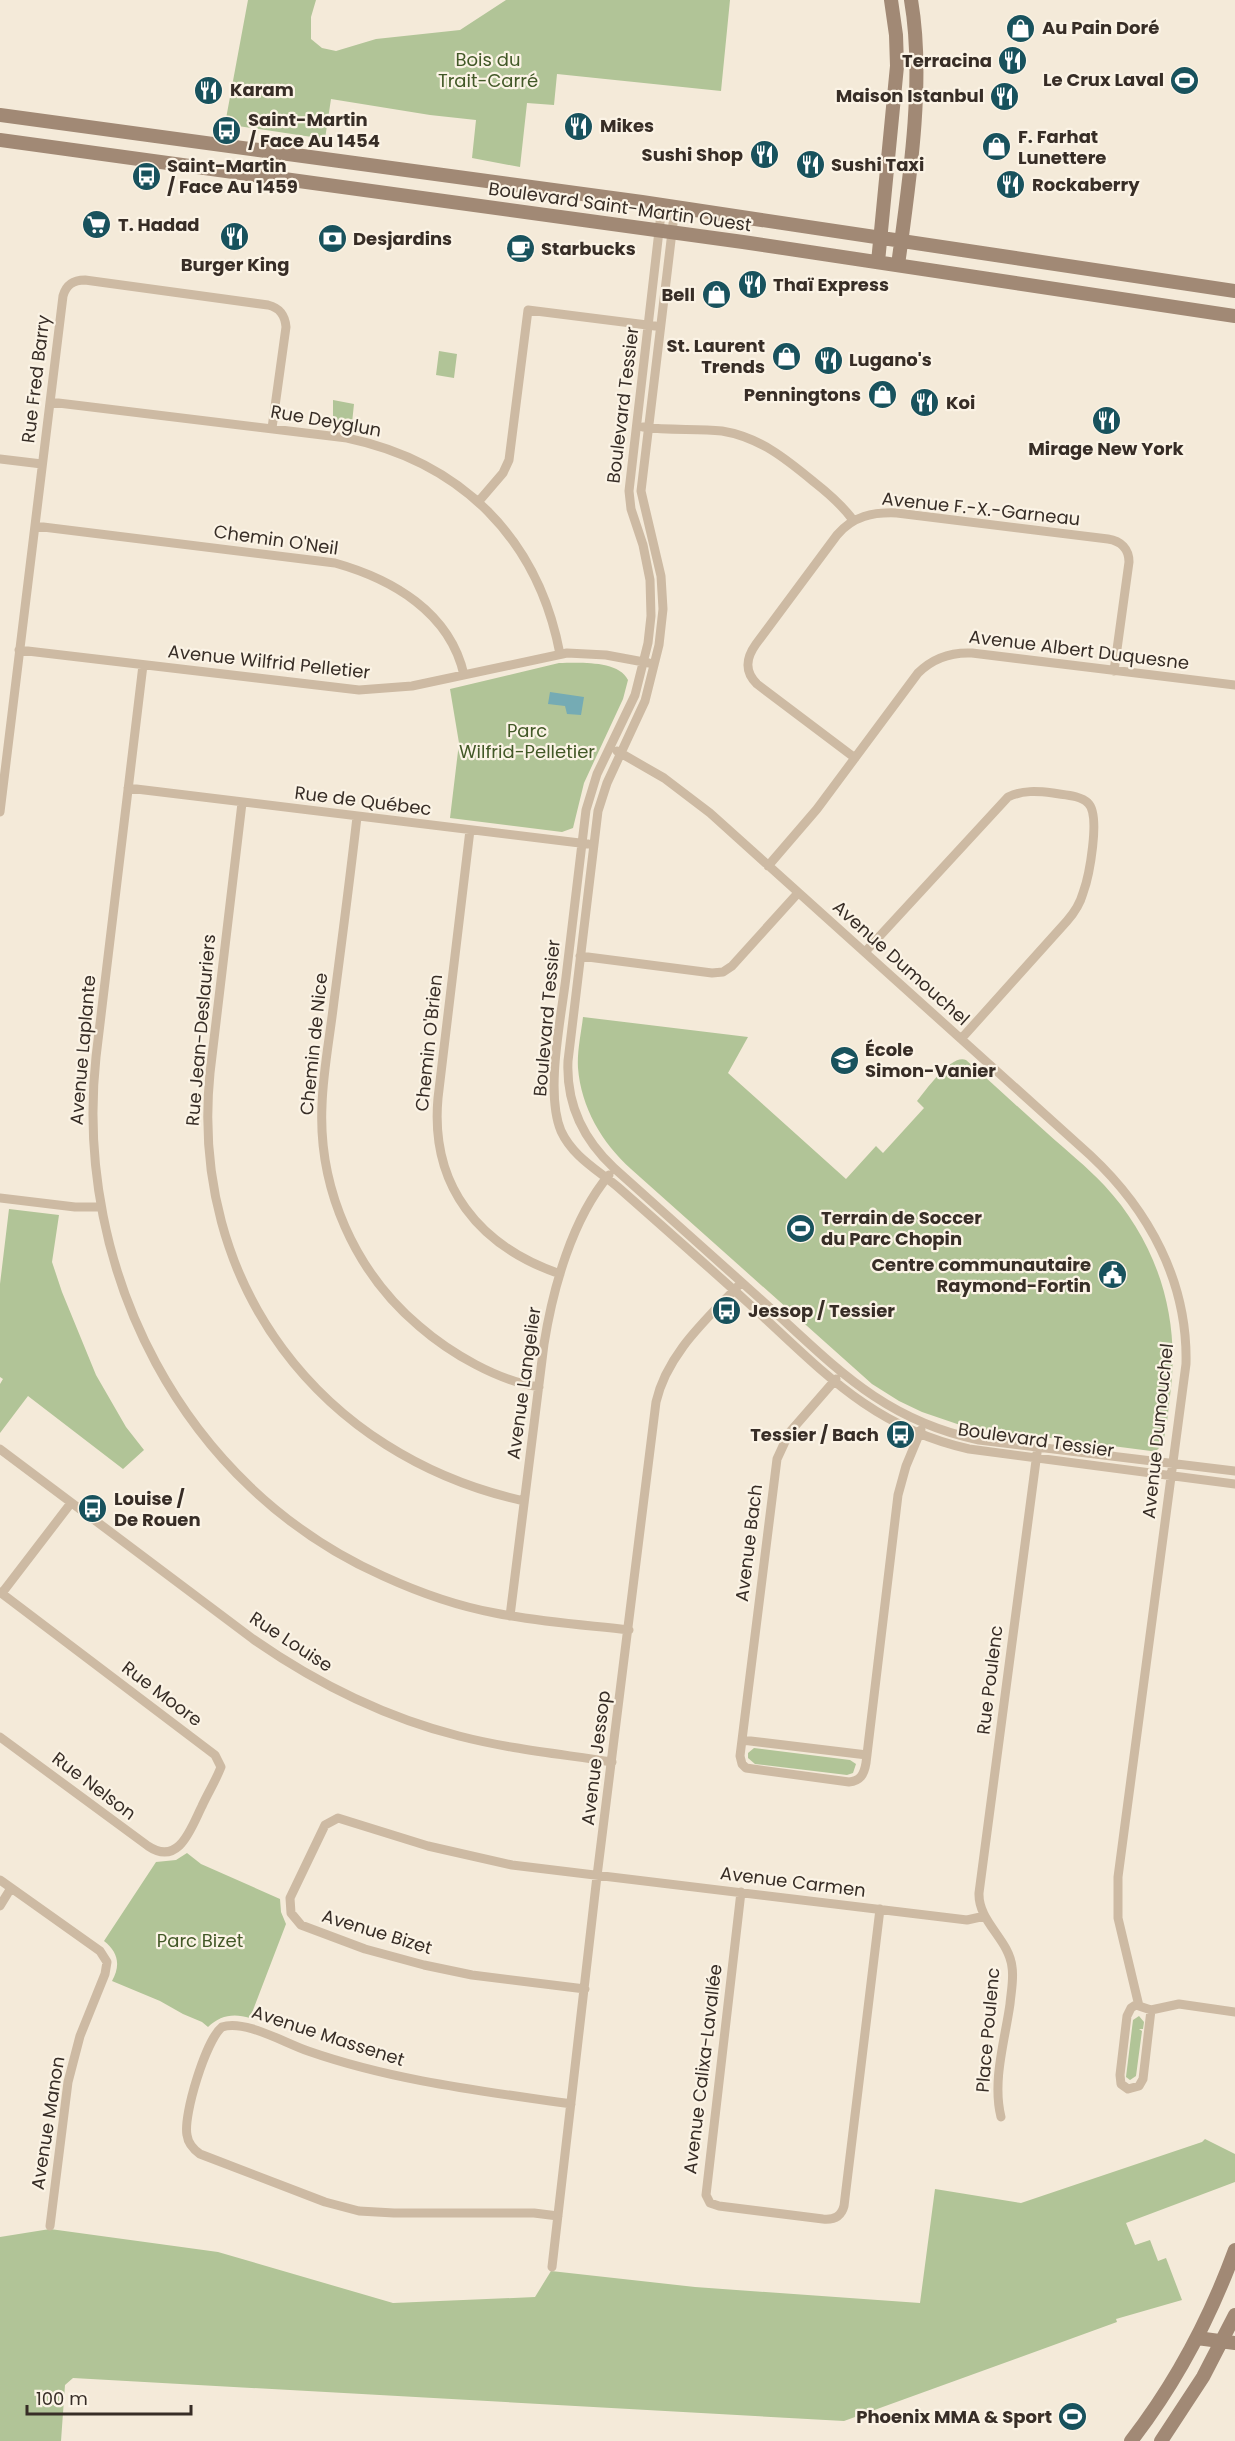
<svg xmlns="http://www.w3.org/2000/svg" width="1235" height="2441" font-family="Poppins,sans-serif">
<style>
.green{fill:#b1c497}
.water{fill:#75abb4}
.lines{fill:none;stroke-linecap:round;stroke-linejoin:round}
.street{stroke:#cdbaa3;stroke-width:9}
.secondary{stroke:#a18975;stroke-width:14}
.labels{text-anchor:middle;stroke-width:4.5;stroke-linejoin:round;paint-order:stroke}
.poi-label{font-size:18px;font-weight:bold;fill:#372d26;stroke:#fbf3e5;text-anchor:start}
.park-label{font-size:18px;fill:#425827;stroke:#fbf3e5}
.street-label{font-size:18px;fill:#372d26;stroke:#fbf3e5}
</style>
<rect width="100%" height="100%" fill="#f4ead9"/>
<path class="green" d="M248,0H316L311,17V39L322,48L336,51L376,39L460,30L506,0H730L721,91L557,74L554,105L527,103L520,167L472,158L476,120L430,115L331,99L325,139L225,124Z
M439,351L457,354L454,378L436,375Z
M333,400L354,404L352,423L333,420Z
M559,663C579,663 618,660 628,680L623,699L584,783L573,828L562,832L450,818L459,743L450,689Z
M583,1017L748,1037L728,1073L846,1179L876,1146L883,1153L924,1108L917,1101C927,1089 951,1054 966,1060C993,1084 1020,1109 1047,1133C1066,1150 1087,1167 1104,1185C1158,1243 1181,1318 1170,1396C1168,1412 1167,1430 1162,1445L1157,1450L1151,1451L966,1427L922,1412L899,1401L872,1384L631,1169C602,1143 581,1107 578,1068C577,1051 581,1034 583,1017Z
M9,1209L59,1215L52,1262L62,1292L96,1375L126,1427L144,1450L123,1469L28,1396L0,1433V1384L3,1379L0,1377V1284Z
M754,1748L850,1760L856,1764L853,1773L847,1775L755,1764L748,1758V1753Z
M187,1853L201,1864L280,1899L281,1912L286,1924L250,2018C234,2013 220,2015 208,2027L202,2022L183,2014L160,2001L112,1981C121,1965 118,1952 104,1941L156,1862L176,1860Z
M1139,2016L1144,2022L1143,2029H1139L1142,2031L1136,2076L1130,2080L1126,2077L1133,2020Z
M1205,2139L1235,2154V2182L1126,2223L1135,2245L1150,2240L1158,2261L1166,2258L1182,2300L1116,2319L1117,2322L844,2421L73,2378L65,2385L61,2441H0V2237L50,2229L218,2252L393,2303L535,2297L551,2271L695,2287L920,2303L935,2189L1021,2203L1202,2142Z"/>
<path class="water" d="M550,692L584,697L581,715L567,714L565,706L548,704Z"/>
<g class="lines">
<path class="street" d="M662,205L629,491L631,509L643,545L650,580L651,616L648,643L635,695L597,774L586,810C579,866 573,922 566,977C561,1019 545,1093 561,1131C573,1157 598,1170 619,1188C661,1225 703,1262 745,1300C818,1366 869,1427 969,1449L1235,1484
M675,207L641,491L661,576L663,609L659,645L645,701L607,783L598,811L568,1061C566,1104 583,1139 614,1168C662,1211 709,1253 757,1296C830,1361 878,1419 979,1440L1235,1471
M50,402L347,438C461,462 538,538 560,654
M643,427C670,431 696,428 722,431C759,437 785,458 814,482C828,493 842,505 853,520
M0,459L42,464
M479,501L503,473L509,460L528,310L655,326
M35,526L335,563C392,579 450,612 464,675
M19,650L359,690L412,686L567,653L606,655L649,663
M143,665L96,1057C73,1270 183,1487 383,1576C418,1592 457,1606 495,1613C539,1622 585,1625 629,1630
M617,751L664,778L710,813L1090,1155C1149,1210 1188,1282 1186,1364L1118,1877V1918L1139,2006L1151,2010L1179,2004L1235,2012
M855,758L757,684C744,671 746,658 756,644L837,535C853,516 873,512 897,513L1108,539C1121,541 1129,549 1129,562L1114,671
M128,788L588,844
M242,803L210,1073C189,1283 320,1456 524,1501
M0,812L63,296C66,285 73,280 85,280L268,305C280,308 285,315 286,327L272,428
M357,817C350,878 342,940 334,1001C330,1036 323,1071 322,1105C318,1189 355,1272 419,1326C450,1353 498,1381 539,1387
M470,830L438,1098C430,1186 479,1246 560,1274
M768,866L817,809L918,673C933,658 951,652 972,653L1235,685
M865,952L1008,797C1023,790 1037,791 1053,793C1064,795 1080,795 1088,803C1101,815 1089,877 1083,893C1080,904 1074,913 1067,921L961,1039
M580,956L712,973L723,972L732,966L798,893
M0,1198L75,1207H99
M836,1379L789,1433L777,1459L740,1756L742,1764L746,1768L849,1782C860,1781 864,1775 866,1763L898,1495L906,1466L921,1430
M0,1449L253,1639C316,1683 384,1717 459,1736C509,1749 561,1754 612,1762
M0,1592L215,1755L221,1767C216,1780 208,1793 202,1806C191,1828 179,1867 148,1846L0,1737
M2,1593L71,1503
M510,1616L544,1344C553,1288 572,1219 609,1175
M742,1740L867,1755
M0,1880L100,1951L107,1962L105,1974L80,2036L68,2082L50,2226
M741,1892L706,2195L710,2203L719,2206L823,2219C834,2220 841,2217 844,2206L880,1909
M0,1906L11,1888
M585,1989L472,1975L424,1965L365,1949L301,1925L291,1913L290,1898L325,1825L338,1818L428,1846L512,1865L967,1920L985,1916
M1137,2004L1131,2008L1127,2016L1120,2075L1121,2084L1128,2089L1139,2086L1143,2079L1151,2010
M1001,2117C992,2081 1005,2040 1010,2004C1011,1992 1014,1979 1012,1967C1009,1939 978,1922 979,1893L1037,1453
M558,2216L534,2213H394L359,2211L325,2202L200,2154C193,2149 188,2143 187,2135C183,2115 206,2040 222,2027C244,2019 285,2043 308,2051C394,2081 482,2091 571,2104
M552,2267L597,1876L656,1402C667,1354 706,1320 738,1286"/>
<path class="secondary" d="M0,115L642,202L1235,291
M0,140L743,242L1235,316
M878,262L897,66L896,35L891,0
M898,265C909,184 925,80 911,0
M1197,2338L1235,2343
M1131,2441C1176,2383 1210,2318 1235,2250
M1161,2441L1203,2377L1235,2315"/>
</g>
<defs>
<symbol id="shop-disc" viewBox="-11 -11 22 22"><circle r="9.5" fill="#18525d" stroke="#fbf3e5"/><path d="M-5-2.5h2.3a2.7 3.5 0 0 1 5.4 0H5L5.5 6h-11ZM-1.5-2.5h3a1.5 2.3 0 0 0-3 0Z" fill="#fff"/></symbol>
<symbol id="restaurant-disc" viewBox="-11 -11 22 22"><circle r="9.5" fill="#18525d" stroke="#fbf3e5"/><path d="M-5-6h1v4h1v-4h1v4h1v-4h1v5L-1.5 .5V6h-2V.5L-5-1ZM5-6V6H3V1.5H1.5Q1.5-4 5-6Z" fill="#fff"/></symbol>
<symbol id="stadium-disc" viewBox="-11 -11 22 22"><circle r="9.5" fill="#18525d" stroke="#fbf3e5"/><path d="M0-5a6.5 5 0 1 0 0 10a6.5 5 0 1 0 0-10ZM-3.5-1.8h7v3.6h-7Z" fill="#fff"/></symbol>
<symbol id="bus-disc" viewBox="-11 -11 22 22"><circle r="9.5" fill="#18525d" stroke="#fbf3e5"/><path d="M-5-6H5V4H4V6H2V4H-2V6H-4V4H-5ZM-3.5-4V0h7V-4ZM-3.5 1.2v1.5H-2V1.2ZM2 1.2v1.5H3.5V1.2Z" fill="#fff"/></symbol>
<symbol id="supermarket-disc" viewBox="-11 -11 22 22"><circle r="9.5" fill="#18525d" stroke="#fbf3e5"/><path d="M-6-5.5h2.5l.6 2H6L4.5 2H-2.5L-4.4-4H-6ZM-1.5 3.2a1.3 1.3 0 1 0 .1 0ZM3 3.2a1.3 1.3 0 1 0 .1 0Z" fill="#fff"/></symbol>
<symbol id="bank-disc" viewBox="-11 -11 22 22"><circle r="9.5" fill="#18525d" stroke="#fbf3e5"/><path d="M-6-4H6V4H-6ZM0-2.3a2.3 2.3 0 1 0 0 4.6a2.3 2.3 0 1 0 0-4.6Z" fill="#fff"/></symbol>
<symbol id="cafe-disc" viewBox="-11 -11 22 22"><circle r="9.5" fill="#18525d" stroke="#fbf3e5"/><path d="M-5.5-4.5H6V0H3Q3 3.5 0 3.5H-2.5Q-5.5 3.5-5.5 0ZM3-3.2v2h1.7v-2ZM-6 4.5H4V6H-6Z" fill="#fff"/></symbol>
<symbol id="school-disc" viewBox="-11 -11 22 22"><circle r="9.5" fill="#18525d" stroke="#fbf3e5"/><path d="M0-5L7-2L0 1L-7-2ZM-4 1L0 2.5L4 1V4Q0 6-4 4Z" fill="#fff"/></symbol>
<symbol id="civic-disc" viewBox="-11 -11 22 22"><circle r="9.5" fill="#18525d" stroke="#fbf3e5"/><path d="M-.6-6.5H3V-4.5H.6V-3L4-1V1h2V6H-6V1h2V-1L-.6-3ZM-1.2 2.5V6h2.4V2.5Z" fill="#fff"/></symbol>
</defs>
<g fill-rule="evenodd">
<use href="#shop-disc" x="1004" y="12" width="33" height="33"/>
<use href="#restaurant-disc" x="996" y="44" width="33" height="33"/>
<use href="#stadium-disc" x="1168" y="64" width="33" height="33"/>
<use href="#restaurant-disc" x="192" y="74" width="33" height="33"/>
<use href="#restaurant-disc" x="988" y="80" width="33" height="33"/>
<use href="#restaurant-disc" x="562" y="110" width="33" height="33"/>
<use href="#bus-disc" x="210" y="114" width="33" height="33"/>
<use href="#shop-disc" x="980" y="130" width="33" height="33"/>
<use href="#restaurant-disc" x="748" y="138" width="33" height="33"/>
<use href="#restaurant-disc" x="794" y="148" width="33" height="33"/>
<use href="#bus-disc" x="130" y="160" width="33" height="33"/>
<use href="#restaurant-disc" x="994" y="168" width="33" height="33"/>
<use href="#supermarket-disc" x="80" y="208" width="33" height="33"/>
<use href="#restaurant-disc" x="218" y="220" width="33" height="33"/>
<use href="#bank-disc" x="316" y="222" width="33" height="33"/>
<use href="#cafe-disc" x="504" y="232" width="33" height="33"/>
<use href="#restaurant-disc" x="736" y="268" width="33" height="33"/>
<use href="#shop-disc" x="700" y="278" width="33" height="33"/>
<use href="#shop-disc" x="770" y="340" width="33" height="33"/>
<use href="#restaurant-disc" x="812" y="344" width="33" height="33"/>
<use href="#shop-disc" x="866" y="378" width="33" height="33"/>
<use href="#restaurant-disc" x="908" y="386" width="33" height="33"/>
<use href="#restaurant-disc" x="1090" y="404" width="33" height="33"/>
<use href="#school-disc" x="828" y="1044" width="33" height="33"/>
<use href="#stadium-disc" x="784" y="1212" width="33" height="33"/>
<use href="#civic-disc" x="1096" y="1258" width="33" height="33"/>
<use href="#bus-disc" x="710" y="1294" width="33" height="33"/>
<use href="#bus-disc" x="884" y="1418" width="33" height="33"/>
<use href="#bus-disc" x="76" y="1492" width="33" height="33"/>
<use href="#stadium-disc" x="1056" y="2400" width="33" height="33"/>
</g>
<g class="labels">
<g class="poi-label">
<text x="1042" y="34">Au Pain Doré</text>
<text x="992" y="67" text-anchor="end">Terracina</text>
<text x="1164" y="86" text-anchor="end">Le Crux Laval</text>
<text x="230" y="96">Karam</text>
<text x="984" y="102" text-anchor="end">Maison Istanbul</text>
<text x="248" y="126">Saint-Martin<tspan x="248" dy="21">/ Face Au 1454</tspan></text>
<text x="600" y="132">Mikes</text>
<text x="1018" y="143">F. Farhat<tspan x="1018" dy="21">Lunettere</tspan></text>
<text x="743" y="161" text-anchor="end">Sushi Shop</text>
<text x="831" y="171">Sushi Taxi</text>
<text x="167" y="172">Saint-Martin<tspan x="167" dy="21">/ Face Au 1459</tspan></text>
<text x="1032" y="191">Rockaberry</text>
<text x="118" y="231">T. Hadad</text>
<text x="353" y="245">Desjardins</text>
<text x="541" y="255">Starbucks</text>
<text x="235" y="271" text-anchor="middle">Burger King</text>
<text x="773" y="291">Thaï Express</text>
<text x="695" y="301" text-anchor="end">Bell</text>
<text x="765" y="352" text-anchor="end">St. Laurent<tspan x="765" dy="21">Trends</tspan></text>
<text x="849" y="366">Lugano's</text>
<text x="861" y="401" text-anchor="end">Penningtons</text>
<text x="946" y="409">Koi</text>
<text x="1106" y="455" text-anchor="middle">Mirage New York</text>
<text x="865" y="1056">École<tspan x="865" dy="21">Simon-Vanier</tspan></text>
<text x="821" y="1224">Terrain de Soccer<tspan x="821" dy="21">du Parc Chopin</tspan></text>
<text x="1091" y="1271" text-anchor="end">Centre communautaire<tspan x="1091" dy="21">Raymond-Fortin</tspan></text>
<text x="748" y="1317">Jessop / Tessier</text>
<text x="879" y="1441" text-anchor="end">Tessier / Bach</text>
<text x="114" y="1505">Louise /<tspan x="114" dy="21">De Rouen</tspan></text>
<text x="1052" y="2423" text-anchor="end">Phoenix MMA &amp; Sport</text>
</g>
<g class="park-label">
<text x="488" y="66">Bois du<tspan x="488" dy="21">Trait-Carré</tspan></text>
<text x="527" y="737">Parc<tspan x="527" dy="21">Wilfrid-Pelletier</tspan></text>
<text x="200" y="1947">Parc Bizet</text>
</g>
<g class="street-label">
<text transform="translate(620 207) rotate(8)" y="6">Boulevard Saint-Martin Ouest</text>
<text transform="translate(36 379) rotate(-83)" y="6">Rue Fred Barry</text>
<text transform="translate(623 405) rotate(-83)" y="6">Boulevard Tessier</text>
<text transform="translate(326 421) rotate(10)" y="6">Rue Deyglun</text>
<text transform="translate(981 509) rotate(6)" y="6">Avenue F.-X.-Garneau</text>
<text transform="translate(276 540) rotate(8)" y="6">Chemin O'Neil</text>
<text transform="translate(1079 650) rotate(7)" y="6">Avenue Albert Duquesne</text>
<text transform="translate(269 662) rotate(6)" y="6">Avenue Wilfrid Pelletier</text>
<text transform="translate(363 801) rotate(7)" y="6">Rue de Québec</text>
<text transform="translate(901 963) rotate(42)" y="6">Avenue Dumouchel</text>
<text transform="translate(547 1018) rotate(-85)" y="6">Boulevard Tessier</text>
<text transform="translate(201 1030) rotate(-85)" y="6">Rue Jean-Deslauriers</text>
<text transform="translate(429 1043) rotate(-84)" y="6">Chemin O'Brien</text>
<text transform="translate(314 1044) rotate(-84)" y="6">Chemin de Nice</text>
<text transform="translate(83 1050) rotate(-85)" y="6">Avenue Laplante</text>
<text transform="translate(524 1383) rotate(-82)" y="6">Avenue Langelier</text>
<text transform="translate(1158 1431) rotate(-84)" y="6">Avenue Dumouchel</text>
<text transform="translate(1036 1440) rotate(8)" y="6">Boulevard Tessier</text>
<text transform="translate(749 1543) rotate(-83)" y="6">Avenue Bach</text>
<text transform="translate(291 1642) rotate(33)" y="6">Rue Louise</text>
<text transform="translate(990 1680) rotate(-83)" y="6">Rue Poulenc</text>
<text transform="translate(162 1694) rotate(37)" y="6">Rue Moore</text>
<text transform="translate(596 1758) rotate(-83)" y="6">Avenue Jessop</text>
<text transform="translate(94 1786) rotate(37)" y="6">Rue Nelson</text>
<text transform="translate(793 1882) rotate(7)" y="6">Avenue Carmen</text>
<text transform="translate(377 1932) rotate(17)" y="6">Avenue Bizet</text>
<text transform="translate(988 2030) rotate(-85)" y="6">Place Poulenc</text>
<text transform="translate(328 2036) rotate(18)" y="6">Avenue Massenet</text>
<text transform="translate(703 2069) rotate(-83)" y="6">Avenue Calixa-Lavallée</text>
<text transform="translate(48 2123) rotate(-81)" y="6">Avenue Manon</text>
</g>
</g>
<path d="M27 2405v9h164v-9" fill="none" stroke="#372d26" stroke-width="3"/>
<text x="36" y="2405" font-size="18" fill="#372d26" stroke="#fbf3e5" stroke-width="4.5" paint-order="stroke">100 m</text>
</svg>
